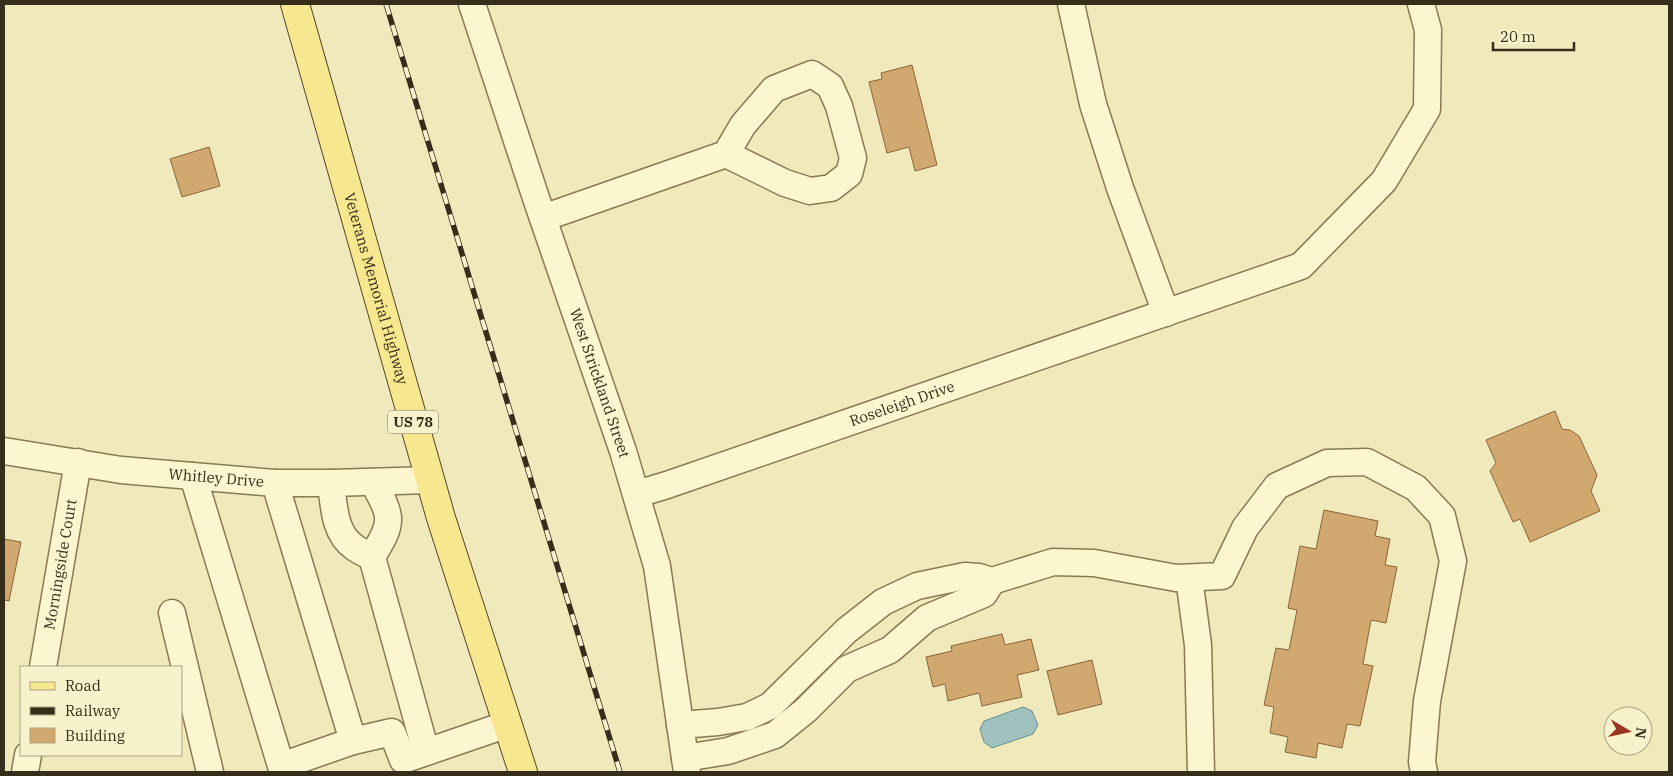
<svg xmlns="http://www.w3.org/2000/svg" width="1673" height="776" font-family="'IBM Plex Serif',serif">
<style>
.water{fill:#a0c1bd;stroke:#688f8c}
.building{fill:#d1a86f;stroke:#8a6639}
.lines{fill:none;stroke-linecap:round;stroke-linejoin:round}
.minor-casing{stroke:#897955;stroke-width:29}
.major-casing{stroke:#56462a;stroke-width:30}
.minor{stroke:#fbf5d0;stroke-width:26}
.major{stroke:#f7e890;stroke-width:28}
.rail-casing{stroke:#372d1b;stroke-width:5.5}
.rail{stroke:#f7f2cc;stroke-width:4;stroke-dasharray:11;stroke-linecap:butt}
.labels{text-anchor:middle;stroke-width:4;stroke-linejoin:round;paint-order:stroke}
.shield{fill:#f7f2cc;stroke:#716850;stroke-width:1}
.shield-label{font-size:14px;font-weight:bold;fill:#372d1b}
.street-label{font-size:15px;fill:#372d1b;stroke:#f7f2cc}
</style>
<rect width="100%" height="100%" fill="#f0e9bc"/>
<path class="water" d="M1023,707L1032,711L1038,725L1033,734L992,748L984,742L980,729L984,721Z"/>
<path class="building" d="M912,65L937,165L915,171L909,147L887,153L869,82L882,79L881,73Z
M209,147L220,186L182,197L170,159Z
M1555,411L1562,429L1570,430L1579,436L1597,475L1591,491L1600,511L1530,542L1520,519L1513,522L1490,471L1496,463L1486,440Z
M1324,510L1378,521L1375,536L1390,539L1385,565L1397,567L1386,623L1371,620L1363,664L1373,666L1360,726L1347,724L1342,748L1318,743L1316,758L1285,752L1288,737L1270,733L1274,707L1264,705L1276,648L1289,650L1297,610L1288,608L1300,546L1316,549Z
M4,539L21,542L9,601L4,600Z
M1002,634L1005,645L1031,639L1039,670L1017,675L1022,697L982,706L979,693L948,701L945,684L933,687L926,657L952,651L951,646Z
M1092,660L1102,704L1058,715L1047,671Z"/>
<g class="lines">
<defs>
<g id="minor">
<path id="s1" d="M472,4L537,201L623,451L657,566L687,772"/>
<path d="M1071,4L1093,104L1120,188L1166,313"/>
<path d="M543,218L726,154L743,125L774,89L812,74L830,86L839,106L853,158L849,174L831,188L810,191L785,183L726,154"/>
<path id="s2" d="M4,451L121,470L275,483H331L430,480"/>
<path d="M193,476L281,766L353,741"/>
<path d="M373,482C378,491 389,510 388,520C388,533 378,546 372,557L426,752"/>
<path d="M275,483L353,741L392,732L403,760L508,724"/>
<path d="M331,483C334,506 334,533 354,547C359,551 366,554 372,557"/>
<path id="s3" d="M637,494L667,485L1301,266L1384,181L1427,109L1428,30L1421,4"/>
<path d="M1189,578L1198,645L1201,772"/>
<path d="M172,613L210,772"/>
<path id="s4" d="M43,667L78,462"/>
<path d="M680,725L718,722L747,717L770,706L846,631L883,602L917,586L965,576L979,577L992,581L1053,562L1094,563L1176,578L1222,576L1245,528L1277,486L1327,463L1367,462L1416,488L1442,516L1453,561L1427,701L1422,762L1424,772"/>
<path d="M685,758L728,751L775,735L806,710L847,669L890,650L927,618L984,594L992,581"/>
<path d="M25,772L28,755"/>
</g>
<g id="major">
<path id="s5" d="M295,4L441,518L523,772"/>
</g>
</defs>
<use href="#minor" class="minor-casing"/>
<use href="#major" class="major-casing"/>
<use href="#minor" class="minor"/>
<use href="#major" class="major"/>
<defs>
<path id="rail" d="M386,4L620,772"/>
</defs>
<use href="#rail" class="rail-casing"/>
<use href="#rail" class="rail"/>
</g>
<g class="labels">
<rect class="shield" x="388" y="410.5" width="50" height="23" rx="4"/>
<g class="shield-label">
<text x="413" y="427">US 78</text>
</g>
<g class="street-label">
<text dy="5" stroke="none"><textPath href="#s5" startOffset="296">Veterans Memorial Highway</textPath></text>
<text dy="5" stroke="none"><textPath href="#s1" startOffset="400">West Strickland Street</textPath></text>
<text dy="5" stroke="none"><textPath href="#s3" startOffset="280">Roseleigh Drive</textPath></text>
<text dy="5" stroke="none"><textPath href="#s2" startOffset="214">Whitley Drive</textPath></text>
<text dy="5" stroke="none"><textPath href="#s4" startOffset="104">Morningside Court</textPath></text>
</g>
</g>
<rect width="1673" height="776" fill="none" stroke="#372d1b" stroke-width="10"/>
<rect x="20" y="666" width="162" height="90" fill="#f7f2cc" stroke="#aaa385"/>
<rect x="30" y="682" width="25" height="8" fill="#f7e890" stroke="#aaa385"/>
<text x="65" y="691" font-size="15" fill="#372d1b">Road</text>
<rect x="30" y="707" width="25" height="8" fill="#372d1b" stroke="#aaa385"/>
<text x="65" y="716" font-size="15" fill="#372d1b">Railway</text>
<rect x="30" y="728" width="25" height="15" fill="#d1a86f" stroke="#aaa385"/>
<text x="65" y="741" font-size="15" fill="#372d1b">Building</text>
<g transform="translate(1628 731) rotate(99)"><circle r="24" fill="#f7f2cc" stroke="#aaa385"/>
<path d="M0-4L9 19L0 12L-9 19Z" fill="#9c3421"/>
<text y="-8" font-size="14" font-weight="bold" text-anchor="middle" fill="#372d1b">N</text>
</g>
<path d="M1493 42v8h81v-8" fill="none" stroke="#372d1b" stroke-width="2.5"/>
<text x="1500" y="42" font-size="15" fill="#372d1b" stroke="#f7f2cc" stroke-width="4" paint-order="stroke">20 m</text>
</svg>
